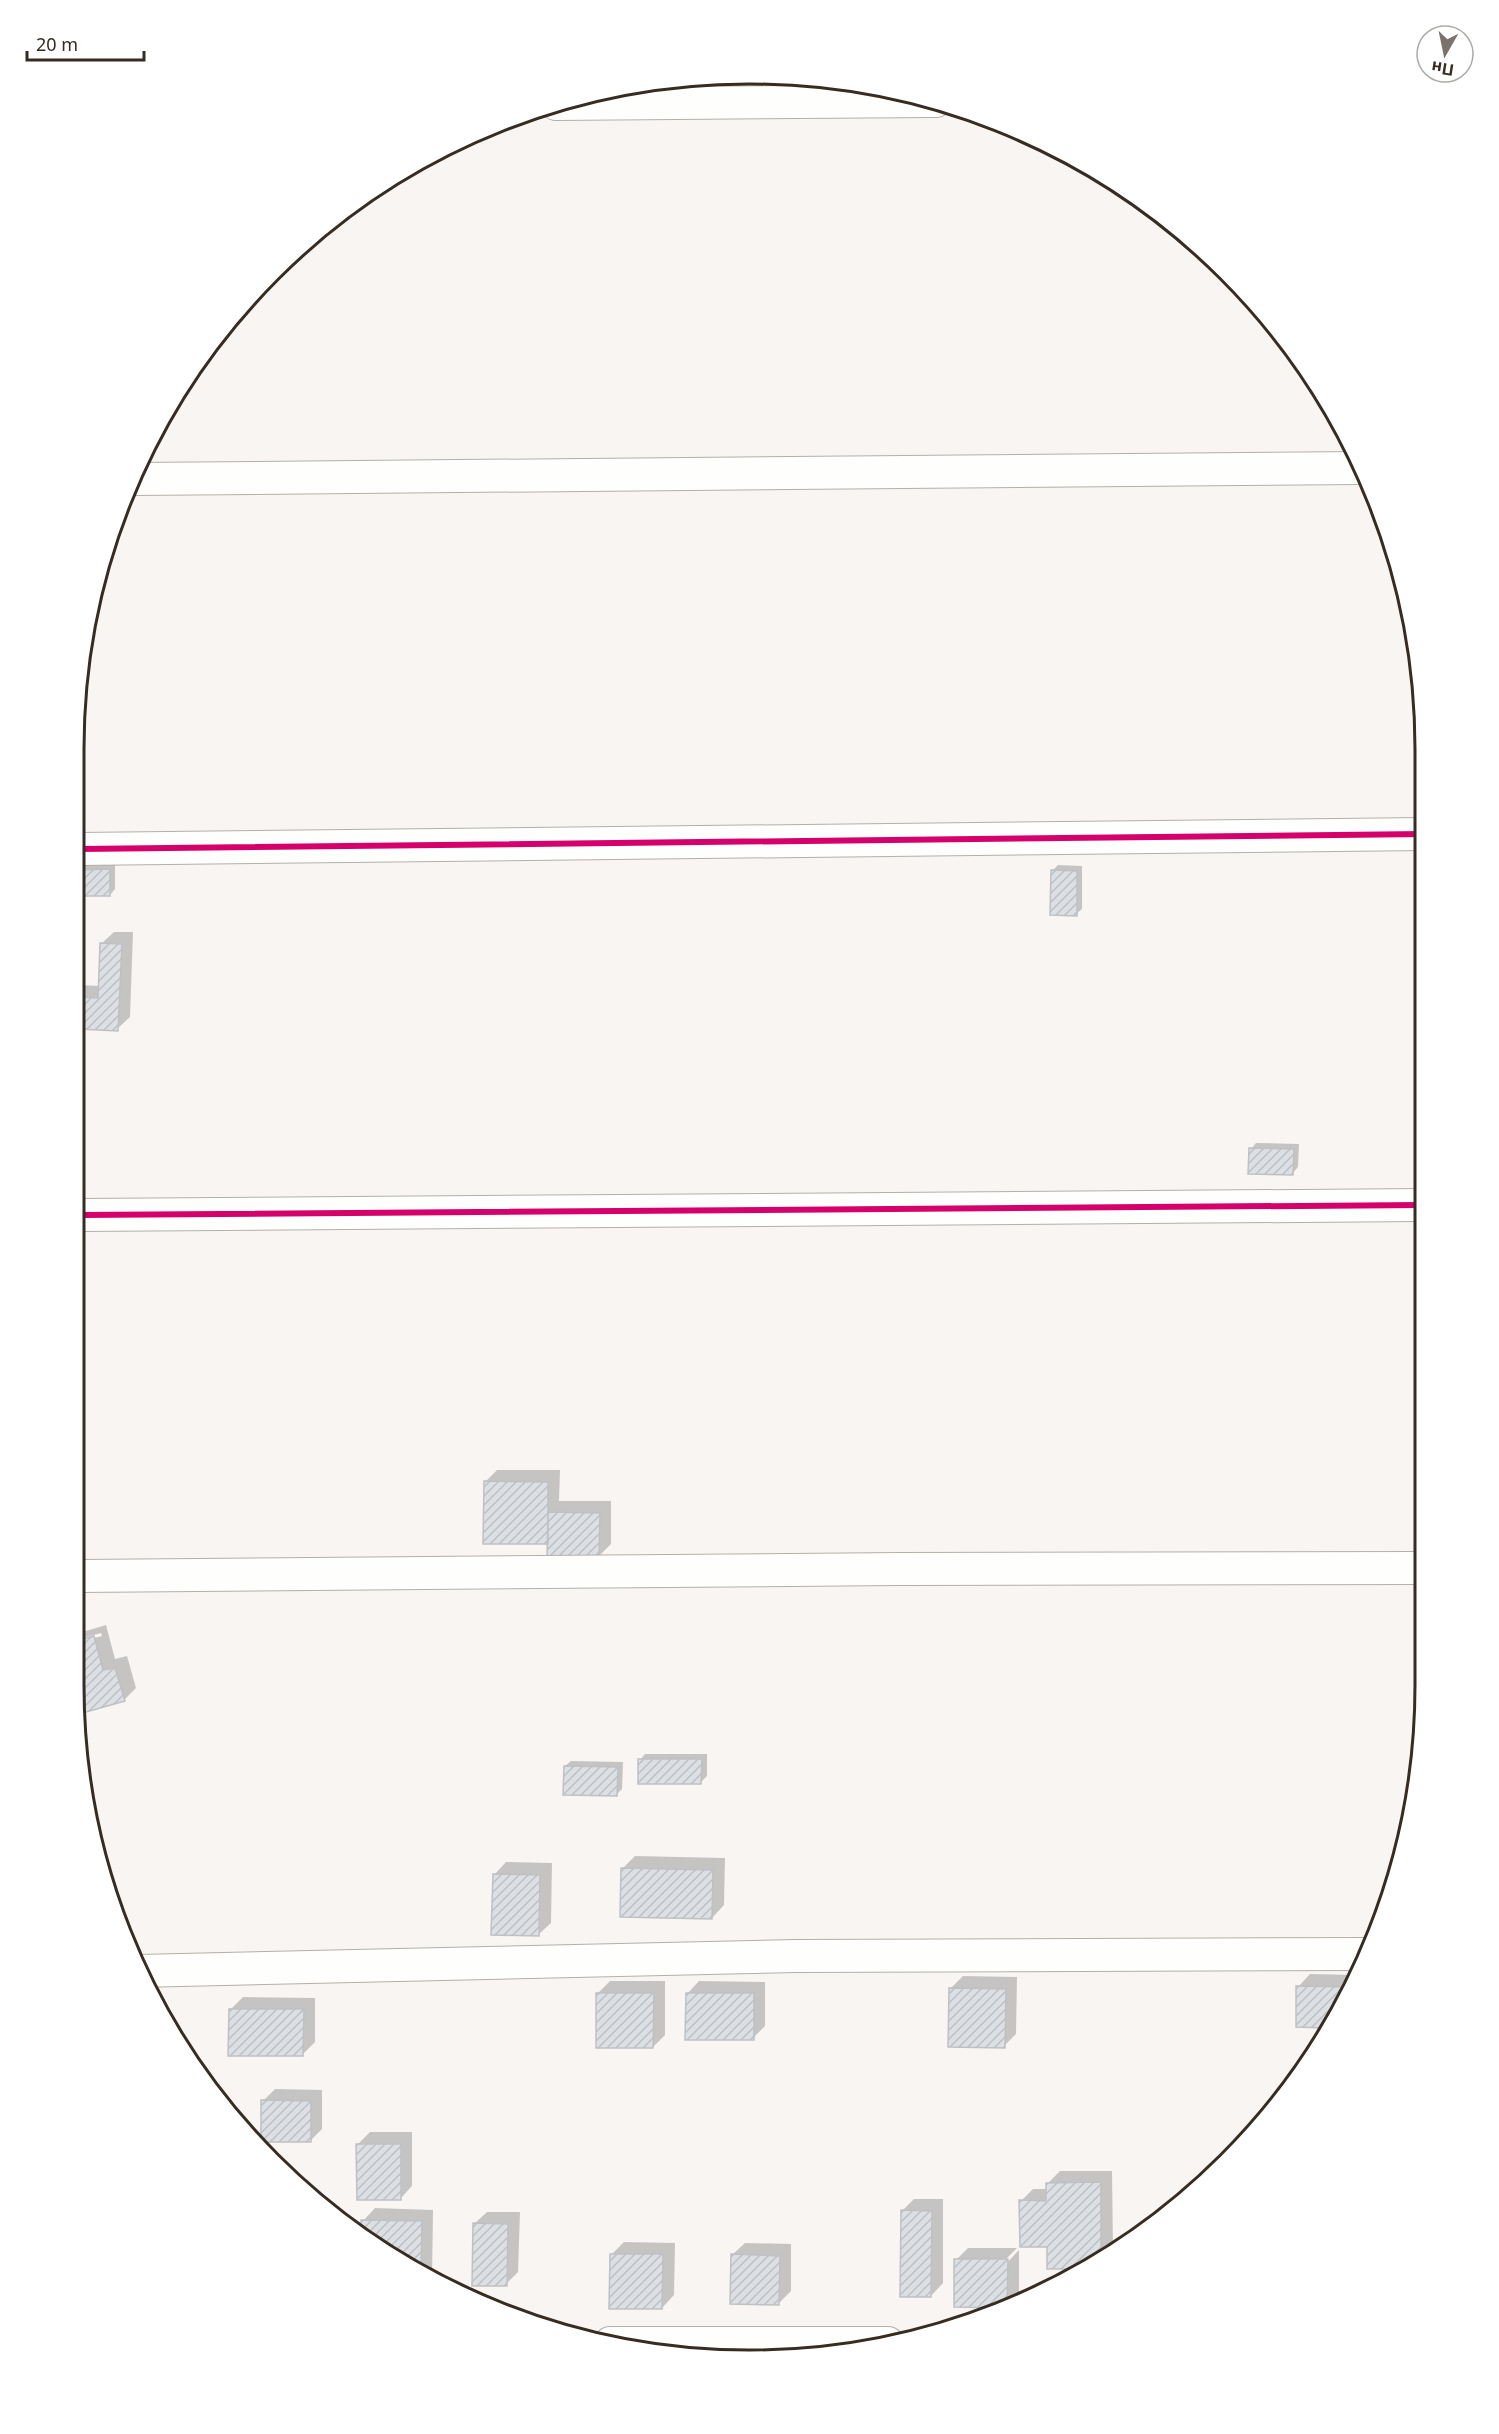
<svg xmlns="http://www.w3.org/2000/svg" width="1499" height="2434" font-family="'Noto Sans',sans-serif">
<style>
.shadow{fill:#0003}
.building{fill:url(#building-hatch);stroke:#bec0c4;stroke-width:1.5}
.lines{fill:none;stroke-linecap:round;stroke-linejoin:round}
.street-casing{stroke:#b5afa9;stroke-width:34}
.street{stroke:#fefefd;stroke-width:32}
.cycleway-casing{stroke:#fff;stroke-width:10}
.cycleway{stroke:#d6006c;stroke-width:6}
.rim{fill:none;stroke:#372c22;stroke-width:3}
</style>
<defs>
<pattern id="building-hatch" width="6" height="6" patternUnits="userSpaceOnUse" patternTransform="scale(1.5)"><rect width="6" height="6" fill="#dce0e4"/><path d="M-1 1l2-2M0 6l6-6M5 7l2-2" fill="none" stroke="#bdc0c3"/></pattern>
</defs>
<rect width="100%" height="100%" fill="#f8f5f3"/>
<path class="shadow" d="M115,864V889L110,895H79V865Z
M1058,865L1082,866V909L1076,914L1052,871Z
M114,932H133L130,1017L117,1029L79,1028V985L100,986L101,944Z
M1256,1143L1299,1144L1298,1167L1293,1173L1251,1149Z
M497,1470H560L559,1501H611V1544L599,1556L549,1543L485,1482Z
M106,1625L115,1659L127,1656L136,1688L124,1700L79,1642L102,1636L101,1633L79,1639V1633Z
M645,1754H707V1776L701,1782L640,1760Z
M571,1761L623,1762L622,1789L617,1794L565,1766Z
M635,1856L725,1858L724,1905L712,1918L622,1869Z
M506,1862L552,1863L551,1923L538,1935L494,1875Z
M1310,1974L1355,1975L1326,2026H1297L1298,1987Z
M963,1976L1017,1977L1016,2034L1004,2046L951,1988Z
M610,1981H665V2035L653,2047L598,1993Z
M699,1981L765,1982V2026L753,2038L687,1994Z
M243,1997L315,1998V2042L303,2054L231,2009Z
M275,2089L322,2090V2129L310,2141L263,2101Z
M370,2132H412V2186L400,2199L358,2144Z
M1060,2171H1112L1113,2251L1087,2267L1048,2246L1021,2201L1033,2189H1048V2183Z
M914,2199H943V2283L931,2296L902,2211Z
M375,2208L433,2210L432,2279L362,2236L363,2221Z
M487,2212H520L518,2272L506,2284L474,2224Z
M624,2242L675,2243L674,2295L662,2308L612,2254Z
M745,2243L791,2244V2291L779,2303L732,2255Z
M968,2248H1017L1001,2264L1004,2266L1019,2250V2294L1007,2306L956,2260Z"/>
<path class="building" d="M110,869V896H79V870Z
M1051,870L1077,871V916L1050,915Z
M100,943L122,944L118,1031L79,1029V997L98,998Z
M1249,1148L1294,1149L1293,1175L1248,1174Z
M484,1481L548,1482V1544H483Z
M548,1512L600,1513L599,1557H547Z
M94,1636L103,1670L115,1668L125,1701L79,1714V1640Z
M638,1759H702L701,1784H638Z
M564,1766L618,1767L617,1796L563,1795Z
M621,1868L713,1870L712,1919L620,1917Z
M493,1874L540,1875L539,1936L491,1935Z
M1296,1986L1349,1987L1325,2028L1296,2027Z
M949,1988L1006,1989L1005,2048L948,2047Z
M596,1993H654L653,2048H596Z
M686,1993H754V2040H685Z
M229,2009H304L303,2056H228Z
M261,2100L311,2101V2142H261Z
M356,2144H401V2200H357Z
M1101,2182V2258L1084,2269H1047V2247H1020L1019,2200L1046,2201V2183Z
M901,2210L932,2211L931,2297H900Z
M361,2220L422,2221L421,2272L361,2235Z
M473,2223L508,2224L507,2286H472Z
M610,2254H663L662,2309H609Z
M731,2254L780,2256L779,2305L730,2304Z
M954,2259H1008L1007,2308L954,2307Z"/>
<g class="lines">
<defs>
<path id="street" d="M556,104L936,101
M132,479L1360,468
M79,849L1424,834
M79,1215L1422,1205
M79,1576L900,1569L1421,1568
M138,1971L795,1956L1368,1954
M610,2343H888"/>
</defs>
<use href="#street" class="street-casing"/>
<use href="#street" class="street"/>
<defs>
<path id="cycleway" d="M79,849L1424,834
M79,1215L1422,1205"/>
</defs>
<use href="#cycleway" class="cycleway-casing"/>
<use href="#cycleway" class="cycleway"/>
</g>
<path d="M0 0H1499V2434H0ZM749 84H750A665 665 0 0 1 1415 749V1685A665 665 0 0 1 750 2350H749A665 665 0 0 1 84 1685V749A665 665 0 0 1 749 84Z" fill="#fff" fill-rule="evenodd"/>
<path class="rim" d="M749 84H750A665 665 0 0 1 1415 749V1685A665 665 0 0 1 750 2350H749A665 665 0 0 1 84 1685V749A665 665 0 0 1 749 84Z"/>
<g transform="translate(1445 54) rotate(189)"><circle r="28" fill="#ffffff" stroke="#afaba7" stroke-width="1.5"/>
<path d="M0-4.5L10 22L0 15L-10 22Z" fill="#7b726b"/>
<text y="-9" font-size="16" font-weight="bold" text-anchor="middle" fill="#372c22">Пн</text>
</g>
<path d="M27 51v9h117v-9" fill="none" stroke="#372c22" stroke-width="3"/>
<text x="36" y="51" font-size="18" fill="#372c22" stroke="#ffffff" stroke-width="4.5" paint-order="stroke">20 m</text>
</svg>
